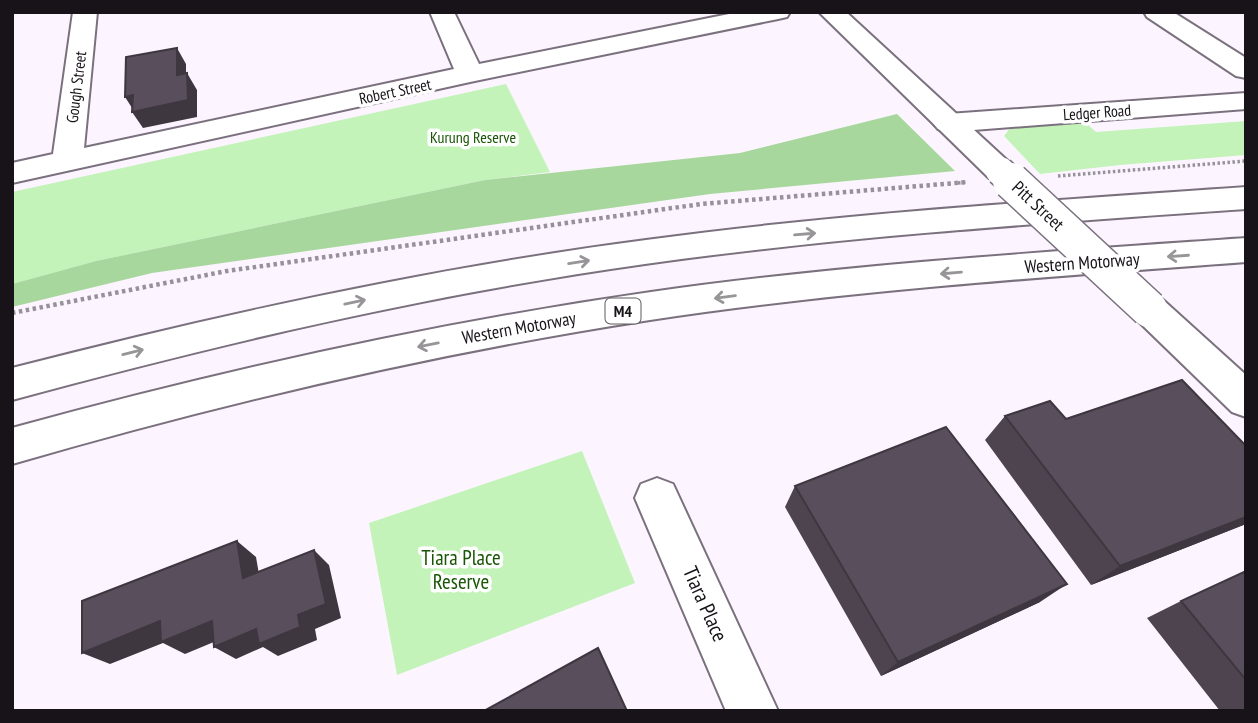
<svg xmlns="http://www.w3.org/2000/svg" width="1258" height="723" font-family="'PT Sans Narrow',sans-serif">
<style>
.green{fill:#c3f3b9}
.forest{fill:#a8d79d}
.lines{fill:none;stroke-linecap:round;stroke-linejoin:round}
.minor-casing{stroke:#7b717e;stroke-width:4}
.major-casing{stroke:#7b717e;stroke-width:4}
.highway-casing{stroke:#7b717e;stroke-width:4}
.path-far1{stroke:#979199;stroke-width:3.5;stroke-dasharray:2.5 2.5;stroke-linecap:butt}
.path{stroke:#979199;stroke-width:4.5;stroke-dasharray:3.5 3.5;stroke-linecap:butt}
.minor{fill:#fff;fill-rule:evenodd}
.major{fill:#fff;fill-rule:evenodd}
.highway{fill:#fff;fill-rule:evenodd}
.major-bridge-far1-casing{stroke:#7b717e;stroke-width:31;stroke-linecap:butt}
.major-bridge-casing{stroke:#7b717e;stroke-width:39;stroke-linecap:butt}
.major-bridge-far1{stroke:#fff;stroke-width:28}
.major-bridge{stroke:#fff;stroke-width:36}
.wall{fill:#4d444f}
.shaded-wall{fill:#3e3740}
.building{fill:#594f5c;stroke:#3e3740;stroke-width:2}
.oneway{stroke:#979597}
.labels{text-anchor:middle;stroke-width:7;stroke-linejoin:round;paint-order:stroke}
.far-street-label{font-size:16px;fill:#171318;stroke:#fff}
.far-park-label{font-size:16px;fill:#185504;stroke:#fff}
.shield{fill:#fff;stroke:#5d5a5d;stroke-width:2}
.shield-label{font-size:16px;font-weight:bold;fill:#171318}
.street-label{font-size:18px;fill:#171318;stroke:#fff}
.near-park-label{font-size:21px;fill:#185504;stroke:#fff}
.near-street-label{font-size:21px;fill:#171318;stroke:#fff}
</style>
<rect width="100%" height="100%" fill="#fcf5ff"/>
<path class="green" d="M506,84L550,172L485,180L96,261L12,284V192Z
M1246,121V155L1120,165L1040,174L1004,136L1011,127L1085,122L1096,132Z
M582,451L635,583L397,675L369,523Z"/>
<path class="forest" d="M897,114L955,171L710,194L152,273L12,307V284L96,261L485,180L740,153Z"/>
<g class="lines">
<defs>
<path id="minor" d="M73,12H97L84,148L454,69L430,12H454L479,64L739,12H790L787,17L778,19L470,82L12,183V163L53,154Z
M1144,12H1173L1246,58V78L1236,76L1147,17Z
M1246,93V109L948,132L938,129L933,123L938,117L948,114Z
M657,478L673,484L778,711H726L635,498L641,484Z"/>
<path id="major" d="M819,12H846L1011,164L1015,171L1011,178L1000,181L989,178Z
M1149,295L1162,299L1246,375V417L1232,412L1136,319L1131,309L1136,299Z"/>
<path id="highway" d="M1246,187V209C1045,223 844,236 645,264C431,294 221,343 12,400V368C221,314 432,268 646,240C845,213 1045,201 1246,187Z
M1246,238V262C1047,277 848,290 650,320C434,353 222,403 12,464V428C223,370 435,323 651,292C848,264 1047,252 1246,238Z"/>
</defs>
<use href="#minor" class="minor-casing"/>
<use href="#major" class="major-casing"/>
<use href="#highway" class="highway-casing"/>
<path class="path-far1" d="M1058,176L1246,161
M958,183L968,182"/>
<path class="path" d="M12,313L227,271L701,204L968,182"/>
<use href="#minor" class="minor"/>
<use href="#major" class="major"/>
<use href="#highway" class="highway"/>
<defs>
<path id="major-bridge-far1" d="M1000,171L1013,183"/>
<path id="major-bridge" d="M1011,181L1149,309"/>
</defs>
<use href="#major-bridge-far1" class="major-bridge-far1-casing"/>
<use href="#major-bridge" class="major-bridge-casing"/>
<use href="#major-bridge-far1" class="major-bridge-far1"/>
<use href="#major-bridge" class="major-bridge"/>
</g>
<path class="wall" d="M1005,416L1066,419L1246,524L1091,585L985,440Z
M795,486L1040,602L881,676L785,507Z
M1246,571V711H1220L1147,618L1181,601Z"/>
<path class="shaded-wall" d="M177,48L186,64V92L177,75Z
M187,73L197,90V117L143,128L132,112L134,111L125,97L133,95Z
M1246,517V524L1091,585L1120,566Z
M237,541L256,557L262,592L243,578Z
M314,550L329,565L341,618L315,629L317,640L278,656L263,647L236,659L214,647L256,629L298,615Z
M1067,584L1040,602L881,676L898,662Z
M160,621H212L233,634L185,654L163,643L110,664L82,653Z"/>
<path class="building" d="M177,48V75L187,73L188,100L132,112L133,95L125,97L126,57Z
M1182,380L1246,446V517L1120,566L1005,416L1050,401L1066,419Z
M946,427L1067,584L898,662L795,486Z
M237,541L243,578L314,550L326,604L298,615L300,627L259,644L256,629L214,647L212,621L161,642L160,621L82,653V601Z
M1246,571V680L1181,601Z
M598,648L627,711H484Z"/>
<defs><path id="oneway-shaft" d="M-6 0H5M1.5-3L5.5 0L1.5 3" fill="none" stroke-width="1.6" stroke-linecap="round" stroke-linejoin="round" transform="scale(1.75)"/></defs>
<g class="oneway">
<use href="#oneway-shaft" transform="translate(805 234) rotate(-5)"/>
<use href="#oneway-shaft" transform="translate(1178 256) rotate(176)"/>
<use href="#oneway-shaft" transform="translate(579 262) rotate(-9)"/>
<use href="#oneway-shaft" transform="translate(951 273) rotate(175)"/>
<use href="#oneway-shaft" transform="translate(725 297) rotate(173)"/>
<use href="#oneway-shaft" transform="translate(355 302) rotate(-12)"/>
<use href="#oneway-shaft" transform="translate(428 345) rotate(169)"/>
<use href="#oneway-shaft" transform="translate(133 352) rotate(-14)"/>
</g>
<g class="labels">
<g class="far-street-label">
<text transform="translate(76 87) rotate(-83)" y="6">Gough Street</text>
<text transform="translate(395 91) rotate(-12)" y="6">Robert Street</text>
<text transform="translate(1097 112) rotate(-4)" y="6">Ledger Road</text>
</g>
<g class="far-park-label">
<text x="473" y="143">Kurung Reserve</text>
</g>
<rect class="shield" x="605.5" y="298.5" width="35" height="25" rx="5"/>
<g class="shield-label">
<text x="623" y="317">M4</text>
</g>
<g class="street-label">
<text transform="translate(1038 206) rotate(43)" y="6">Pitt Street</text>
<text transform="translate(1082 263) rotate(-4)" y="6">Western Motorway</text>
<text transform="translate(519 328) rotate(-10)" y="6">Western Motorway</text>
</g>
<g class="near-park-label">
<text x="461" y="565">Tiara Place<tspan x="461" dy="24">Reserve</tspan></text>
</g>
<g class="near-street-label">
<text transform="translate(705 604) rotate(66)" y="7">Tiara Place</text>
</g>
</g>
<rect width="1258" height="723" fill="none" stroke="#171318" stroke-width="28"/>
</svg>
